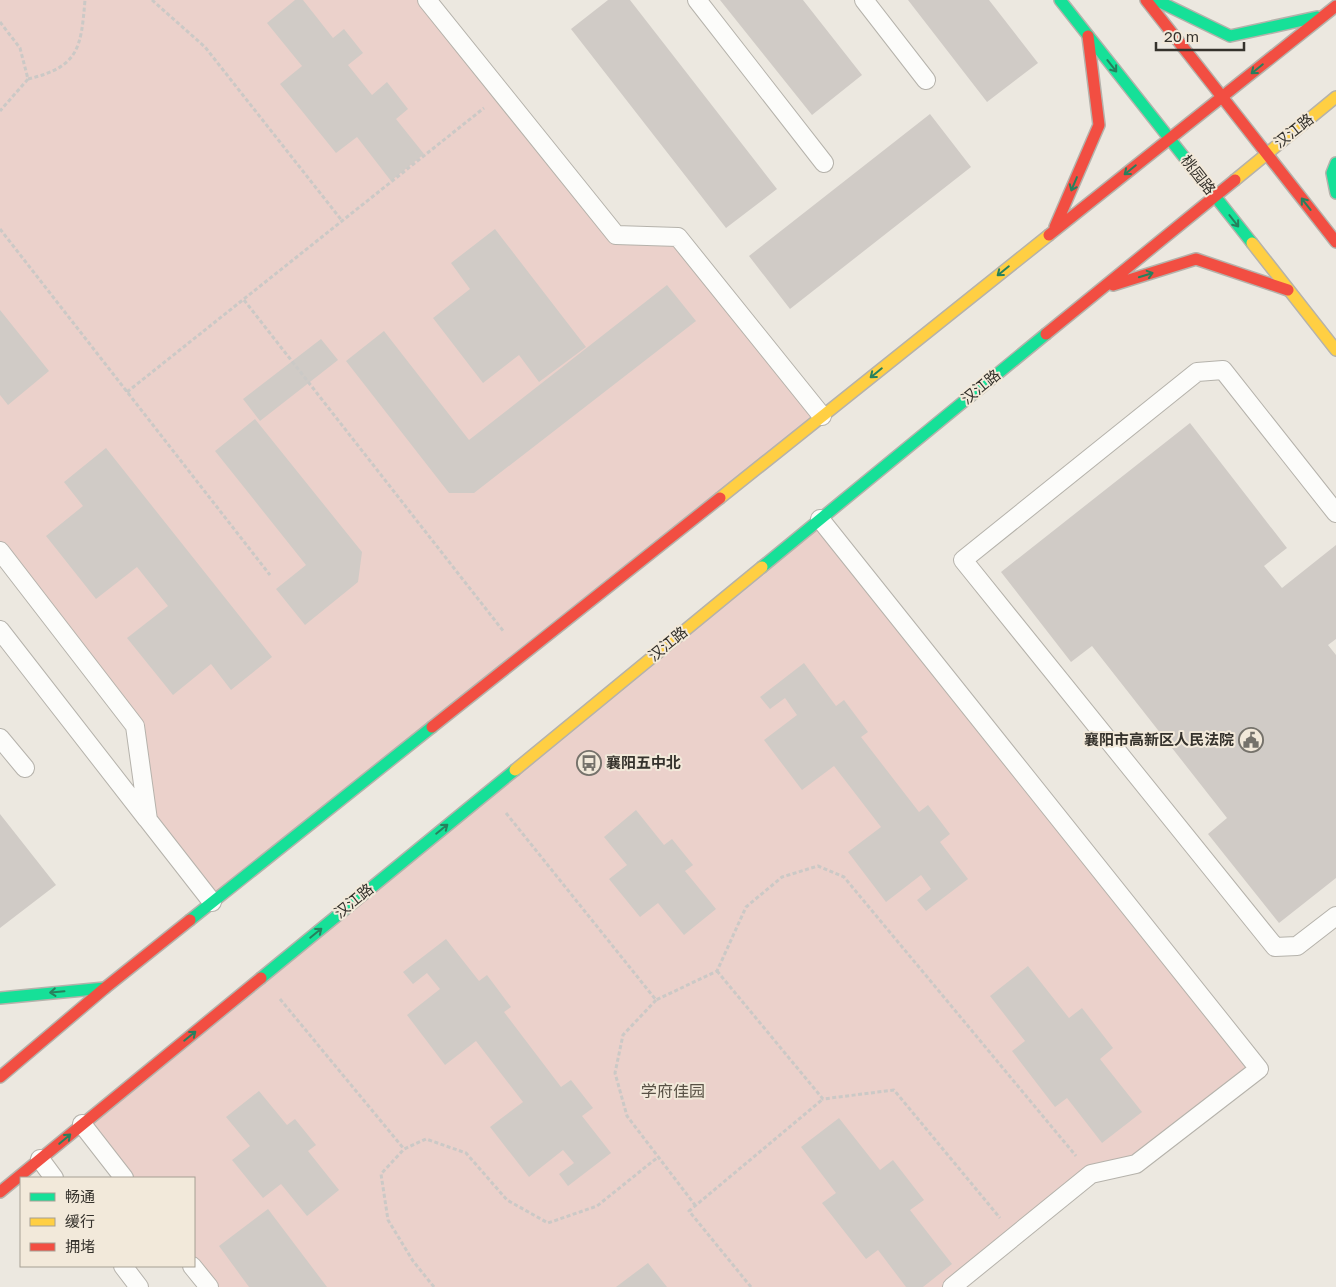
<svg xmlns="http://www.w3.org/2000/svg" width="1336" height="1287" font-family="'Golos Text','Noto Sans SC',sans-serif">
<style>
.green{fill:#ebd1cb}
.building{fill:#d0cbc6}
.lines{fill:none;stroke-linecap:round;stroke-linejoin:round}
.lane-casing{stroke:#b5b2ab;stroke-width:20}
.fast-casing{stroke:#b5b2ab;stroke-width:14}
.slow-casing{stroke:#b5b2ab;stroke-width:14}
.jam-casing{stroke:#b5b2ab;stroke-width:14}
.path{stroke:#cbc9c6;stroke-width:3;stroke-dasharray:4 2.5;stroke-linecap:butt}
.lane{stroke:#fcfcfa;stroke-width:18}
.fast{stroke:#16e098;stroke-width:11}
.slow{stroke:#ffcf43;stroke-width:11}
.jam{stroke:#f24e42;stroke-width:11}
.oneway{stroke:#27805d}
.labels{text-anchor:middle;stroke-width:4;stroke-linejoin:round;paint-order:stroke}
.street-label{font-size:15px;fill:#35322c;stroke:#f2e9da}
.poi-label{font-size:15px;font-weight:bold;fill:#35322c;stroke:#f2e9da;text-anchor:end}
.neighbourhood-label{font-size:16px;fill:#585145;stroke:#f2e9da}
</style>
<rect width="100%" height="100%" fill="#ece8e0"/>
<path class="green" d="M0,0H427L616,235L678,237L822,416L212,902L148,820L135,726L0,556Z
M820,519L1259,1069L1136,1164L1091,1174L952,1287H208L194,1266V1178H124L82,1124Z"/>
<path class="building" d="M295,0H303L333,38L344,29L363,53L348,65L372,95L387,82L408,109L396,119L424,154L391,181L357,137L336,153L280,84L302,66L267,23Z
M608,0H630L777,189L726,228L571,29Z
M720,0H803L862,75L812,115Z
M908,0H989L1038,63L987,102Z
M930,114L971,167L790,309L749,256Z
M495,229L586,347L539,382L519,355L483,383L433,318L470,289L451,263Z
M667,285L696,321L474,493H449L346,361L384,331L469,440Z
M0,310L49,371L8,405L0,395Z
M321,339L338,360L260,421L243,399Z
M255,419L362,552L358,582L305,625L276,589L306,565L215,451Z
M1190,423L1287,548L1264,566L1282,588L1336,545V639L1328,645L1336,655V878L1279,923L1208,834L1227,818L1092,646L1071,662L1001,572Z
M106,448L272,657L231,690L211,664L173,695L127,638L168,606L137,567L96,599L46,536L83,506L64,482Z
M804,663L836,706L844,700L868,732L861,737L919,812L928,805L950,834L940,842L968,879L926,911L917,900L931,889L921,875L886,902L848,852L881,827L834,766L802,790L764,740L797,715L785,698L770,709L760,697Z
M636,810L664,845L672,839L693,865L685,871L716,909L684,935L658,903L640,917L609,879L627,865L604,837Z
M0,814L56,885L0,928Z
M446,939L479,981L487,975L511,1007L504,1012L561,1087L571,1080L593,1108L582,1116L611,1153L568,1186L559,1174L574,1163L563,1150L529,1177L490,1127L523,1102L476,1041L445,1065L407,1015L440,989L427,973L413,984L403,972Z
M1028,966L1069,1018L1082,1008L1113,1048L1100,1059L1142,1112L1102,1143L1067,1098L1055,1107L1012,1051L1025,1041L990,996Z
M259,1091L287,1125L295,1119L316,1145L308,1151L339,1190L307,1216L281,1184L263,1198L232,1160L250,1146L226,1117Z
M839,1118L880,1170L893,1160L924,1200L910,1210L952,1264L923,1287H906L878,1250L866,1259L822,1203L836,1193L801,1147Z
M268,1209L327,1287H249L219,1246Z
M648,1263L667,1287H616Z"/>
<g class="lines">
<defs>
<path id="lane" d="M427,0L616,235L678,237L822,416
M697,0L824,163
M864,0L926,80
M1336,513L1223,370L1197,372L963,560L1275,947L1297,946L1336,916
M820,519L1259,1069L1136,1164L1091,1174L952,1287
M0,551L135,726L148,820L212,902
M0,630L147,819
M0,738L25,768
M82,1124L124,1178
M40,1159L54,1178
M123,1266L139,1287
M192,1266L209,1287"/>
<path id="fast" d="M1060,0L1252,243
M1156,0L1230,36L1317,17
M1336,163L1332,173L1336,193
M762,567L1046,334
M190,920L432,727
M261,978L515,770
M0,998L105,988"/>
<path id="slow" d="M1235,180L1336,97
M1252,243L1336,350
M720,498L1049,235
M515,770L762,567"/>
<path id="jam" d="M1146,0L1336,242
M1055,227L1099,125L1088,36
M1049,235L1336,6
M1113,285L1196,259L1288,290
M1046,334L1235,180
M432,727L720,498
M0,1077L105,988L190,920
M0,1192L261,978"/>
</defs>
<use href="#lane" class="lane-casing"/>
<use href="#fast" class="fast-casing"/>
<use href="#slow" class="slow-casing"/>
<use href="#jam" class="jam-casing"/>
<path class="path" d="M152,0L205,47L343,222
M0,22L20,48L28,79L0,111
M28,79C79,67 81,48 85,0
M0,229L270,575
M244,300L504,632
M127,392L484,108
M506,813L656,1000L717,971L746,907L782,877L818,866L844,877L1076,1156
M717,971L823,1099L894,1090L1000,1218
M280,999L404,1149
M656,1000L623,1035L615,1073L627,1116L695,1205
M434,1287L413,1261L388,1220L381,1174L404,1149L426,1139L466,1153L507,1200L548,1223L597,1206L658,1157
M751,1287L689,1211L823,1099"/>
<use href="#lane" class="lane"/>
<use href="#fast" class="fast"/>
<use href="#slow" class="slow"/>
<use href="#jam" class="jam"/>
</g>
<defs><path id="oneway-shaft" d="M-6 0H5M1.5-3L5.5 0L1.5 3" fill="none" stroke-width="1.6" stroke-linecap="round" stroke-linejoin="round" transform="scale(1.25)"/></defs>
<g class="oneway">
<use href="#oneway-shaft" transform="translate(1112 66) rotate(52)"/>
<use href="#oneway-shaft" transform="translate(1257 69) rotate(141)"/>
<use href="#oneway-shaft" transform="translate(1130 170) rotate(141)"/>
<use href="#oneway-shaft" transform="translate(1074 184) rotate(113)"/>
<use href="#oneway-shaft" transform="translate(1306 204) rotate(-128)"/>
<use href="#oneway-shaft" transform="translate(1234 221) rotate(52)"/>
<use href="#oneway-shaft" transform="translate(1003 271) rotate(141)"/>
<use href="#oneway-shaft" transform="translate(1146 275) rotate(-17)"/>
<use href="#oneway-shaft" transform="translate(876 373) rotate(141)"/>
<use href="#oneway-shaft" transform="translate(442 829) rotate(-39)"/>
<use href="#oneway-shaft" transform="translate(316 933) rotate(-39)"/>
<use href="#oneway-shaft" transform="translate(57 992) rotate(175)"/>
<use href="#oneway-shaft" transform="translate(190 1036) rotate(-39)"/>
<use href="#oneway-shaft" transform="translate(65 1139) rotate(-40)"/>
</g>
<defs>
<symbol id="civic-ring" viewBox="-11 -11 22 22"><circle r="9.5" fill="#f2e9da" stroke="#75726b" stroke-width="1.5"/><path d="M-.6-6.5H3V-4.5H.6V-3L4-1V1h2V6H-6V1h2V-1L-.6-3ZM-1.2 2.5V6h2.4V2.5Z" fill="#75726b"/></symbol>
<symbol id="bus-ring" viewBox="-11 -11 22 22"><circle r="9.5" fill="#f2e9da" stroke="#75726b" stroke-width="1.5"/><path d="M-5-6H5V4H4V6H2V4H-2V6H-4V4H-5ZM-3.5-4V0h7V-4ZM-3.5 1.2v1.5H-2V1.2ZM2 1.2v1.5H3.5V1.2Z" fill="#75726b"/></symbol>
</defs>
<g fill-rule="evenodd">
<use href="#civic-ring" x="1237" y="726" width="28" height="28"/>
<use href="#bus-ring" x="575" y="749" width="28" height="28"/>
</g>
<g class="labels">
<g class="street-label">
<text transform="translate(1294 131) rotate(-38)" y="5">汉江路</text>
<text transform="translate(1198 175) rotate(52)" y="5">桃园路</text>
<text transform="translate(981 387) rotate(-39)" y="5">汉江路</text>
<text transform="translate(668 644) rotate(-39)" y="5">汉江路</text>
<text transform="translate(354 901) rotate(-39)" y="5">汉江路</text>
</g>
<g class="poi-label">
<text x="1234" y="745">襄阳市高新区人民法院</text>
<text x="606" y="768" text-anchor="start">襄阳五中北</text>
</g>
<g class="neighbourhood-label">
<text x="673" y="1097">学府佳园</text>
</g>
</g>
<rect x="20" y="1177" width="175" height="90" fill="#f2e9da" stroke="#a6a094"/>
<rect x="30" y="1193" width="25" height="8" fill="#16e098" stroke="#a6a094"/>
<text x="65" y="1202" font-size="15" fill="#35322c">畅通</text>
<rect x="30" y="1218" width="25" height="8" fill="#ffcf43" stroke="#a6a094"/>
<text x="65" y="1227" font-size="15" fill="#35322c">缓行</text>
<rect x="30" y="1243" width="25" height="8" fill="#f24e42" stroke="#a6a094"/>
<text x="65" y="1252" font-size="15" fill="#35322c">拥堵</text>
<path d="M1156 42v8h88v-8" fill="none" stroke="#35322c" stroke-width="2.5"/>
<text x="1164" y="42" font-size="15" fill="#35322c" stroke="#f2e9da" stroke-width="4" paint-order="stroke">20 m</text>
</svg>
